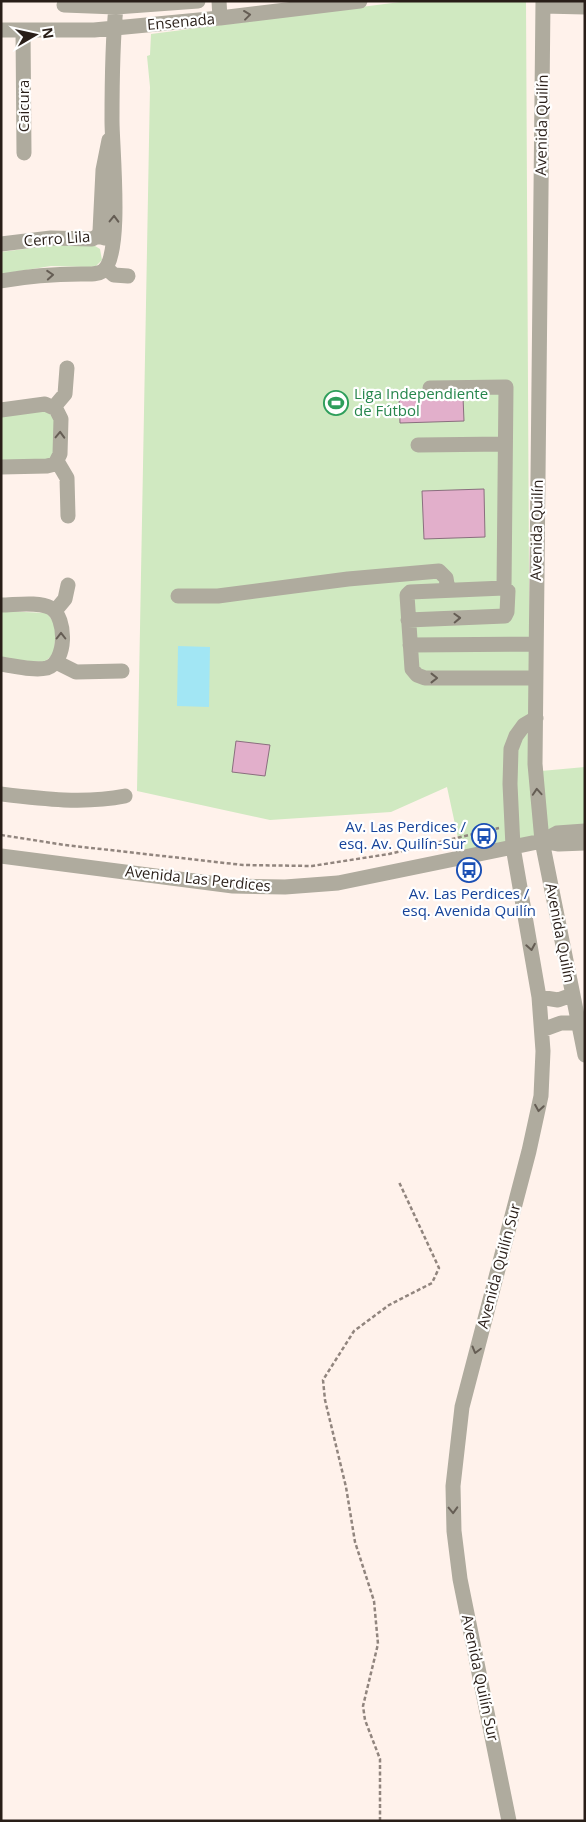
<svg xmlns="http://www.w3.org/2000/svg" width="586" height="1822" font-family="'Open Sans',sans-serif">
<style>
.green{fill:#d0e9c1}
.water{fill:#a2e6f4}
.building{fill:#e2afcb;stroke:#8a6e7e}
.lines{fill:none;stroke-linecap:round;stroke-linejoin:round}
.path{stroke:#91857e;stroke-width:2.5;stroke-dasharray:4 2.5;stroke-linecap:butt}
.minor{stroke:#afab9e;stroke-width:15}
.oneway{stroke:#655d54}
.labels{text-anchor:middle;stroke-width:4.5;stroke-linejoin:round;paint-order:stroke}
.street-label{font-size:15px;fill:#291e18;stroke:#fff}
.leisure-label{font-size:15px;fill:#27864d;stroke:#fff;text-anchor:start}
.transit-label{font-size:15px;fill:#164399;stroke:#fff;text-anchor:end}
</style>
<rect width="100%" height="100%" fill="#fff2eb"/>
<path class="green" d="M408,1H526L530,772L585,767V834L461,852L447,787L391,812L270,820L137,791L150,87L147,56L150,55L151,34Z
M55,245L95,246L100,249L102,260L96,266L90,267L51,266L1,274V252Z
M44,410L54,417L55,450L50,459L1,461V416Z
M1,611L47,613L56,626L54,654L44,662L1,659Z"/>
<path class="water" d="M178,646L210,647L209,707L177,706Z"/>
<path class="building" d="M463,397L464,421L400,423L399,398Z
M484,489L485,537L424,539L422,491Z
M236,741L270,745L265,776L232,772Z"/>
<g class="lines">
<path class="path" d="M1,835L65,845L243,865L312,866L389,854L499,828
M380,1821V1759L365,1720L363,1706L378,1644L374,1601L355,1542L346,1487L325,1400L323,1380L354,1331L389,1305L432,1283L439,1268L399,1182"/>
<path class="minor" d="M219,1L220,18
M543,1L535,764L542,841L585,1055
M64,5L116,7L198,1
M543,6L585,7
M1,30H94L220,18L360,1
M23,30L24,153
M98,236L100,231L103,170L109,140
M1,244L51,238L92,239L98,236L105,238
M106,268L114,275L128,276
M1,281C28,276 54,274 81,274C88,274 97,275 103,271C123,256 112,148 112,121C112,84 112,45 116,7
M54,407L65,394L67,368
M1,410L45,404L56,409L61,419L60,454L55,464L47,466L1,467
M418,445L505,444
M57,461L67,478L68,516
M504,588L410,592L407,595L412,669L417,675L425,678H536
M178,596H218L348,579L439,571L446,578L448,590
M1,605C15,605 38,601 51,608C67,618 67,662 47,668C34,671 15,666 1,664
M55,611L65,599L68,585
M408,620L505,616L507,612L508,591L504,588L506,387L430,388
M410,645L536,644
M56,662L76,672L122,671
M1,794C43,799 84,804 125,796
M542,841L559,844L585,843
M1,856L233,886L285,887L338,883L542,841L557,833L585,831
M539,997L558,1000L572,995
M542,1030L561,1023H578
M509,1821L460,1579L454,1531L453,1486L462,1407L529,1151L541,1096L543,1051L539,997L513,847L510,784L511,749L516,736L524,725L536,718"/>
</g>
<defs><path id="oneway-chevron" d="M-2-3.5L2.5 0L-2 3.5" fill="none" stroke-width="1.6" stroke-linecap="round" stroke-linejoin="round" transform="scale(1.25)"/></defs>
<g class="oneway">
<use href="#oneway-chevron" transform="translate(247 15) rotate(-7)"/>
<use href="#oneway-chevron" transform="translate(114 219) rotate(-89)"/>
<use href="#oneway-chevron" transform="translate(50 275) rotate(-4)"/>
<use href="#oneway-chevron" transform="translate(60 435) rotate(-88)"/>
<use href="#oneway-chevron" transform="translate(457 618) rotate(-2)"/>
<use href="#oneway-chevron" transform="translate(61 636) rotate(-90)"/>
<use href="#oneway-chevron" transform="translate(434 678)"/>
<use href="#oneway-chevron" transform="translate(537 792) rotate(-94)"/>
<use href="#oneway-chevron" transform="translate(531 947) rotate(80)"/>
<use href="#oneway-chevron" transform="translate(539 1108) rotate(99)"/>
<use href="#oneway-chevron" transform="translate(476 1350) rotate(105)"/>
<use href="#oneway-chevron" transform="translate(453 1510) rotate(88)"/>
</g>
<defs>
<symbol id="stadium-ring" viewBox="-11 -11 22 22"><circle r="9.5" fill="#fff" stroke="#2e9e5b" stroke-width="1.5"/><path d="M0-5a6.5 5 0 1 0 0 10a6.5 5 0 1 0 0-10ZM-3.5-1.8h7v3.6h-7Z" fill="#2e9e5b"/></symbol>
<symbol id="bus-ring" viewBox="-11 -11 22 22"><circle r="9.5" fill="#fff" stroke="#1a4fb4" stroke-width="1.5"/><path d="M-5-6H5V4H4V6H2V4H-2V6H-4V4H-5ZM-3.5-4V0h7V-4ZM-3.5 1.2v1.5H-2V1.2ZM2 1.2v1.5H3.5V1.2Z" fill="#1a4fb4"/></symbol>
</defs>
<g fill-rule="evenodd">
<use href="#stadium-ring" x="322" y="389" width="28" height="28"/>
<use href="#bus-ring" x="470" y="822" width="28" height="28"/>
<use href="#bus-ring" x="455" y="856" width="28" height="28"/>
</g>
<g class="labels">
<g class="street-label">
<text transform="translate(181 22) rotate(-5)" y="5">Ensenada</text>
<text transform="translate(24 106) rotate(-90)" y="5">Caicura</text>
<text transform="translate(542 125) rotate(-89)" y="5">Avenida Quilín</text>
<text transform="translate(57 239) rotate(-4)" y="5">Cerro Lila</text>
<text transform="translate(537 530) rotate(-89)" y="5">Avenida Quilín</text>
<text transform="translate(198 879) rotate(6)" y="5">Avenida Las Perdices</text>
<text transform="translate(560 933) rotate(79)" y="5">Avenida Quilín</text>
<text transform="translate(499 1266) rotate(-75)" y="5">Avenida Quilín Sur</text>
<text transform="translate(480 1678) rotate(78)" y="5">Avenida Quilín Sur</text>
</g>
<g class="leisure-label">
<text x="354" y="399">Liga Independiente<tspan x="354" dy="17">de Fútbol</tspan></text>
</g>
<g class="transit-label">
<text x="466" y="832">Av. Las Perdices /<tspan x="466" dy="17">esq. Av. Quilín-Sur</tspan></text>
<text x="469" y="899" text-anchor="middle">Av. Las Perdices /<tspan x="469" dy="17">esq. Avenida Quilín</tspan></text>
</g>
</g>
<rect width="586" height="1822" fill="none" stroke="#291e18" stroke-width="5"/>
<g transform="translate(35 35) rotate(81)" stroke="#ffffff" stroke-width="4" paint-order="stroke">
<path d="M0-4L9 19L0 12L-9 19Z" fill="#291e18"/>
<text y="-8" font-size="14" font-weight="bold" text-anchor="middle" fill="#291e18">N</text>
</g>
</svg>
